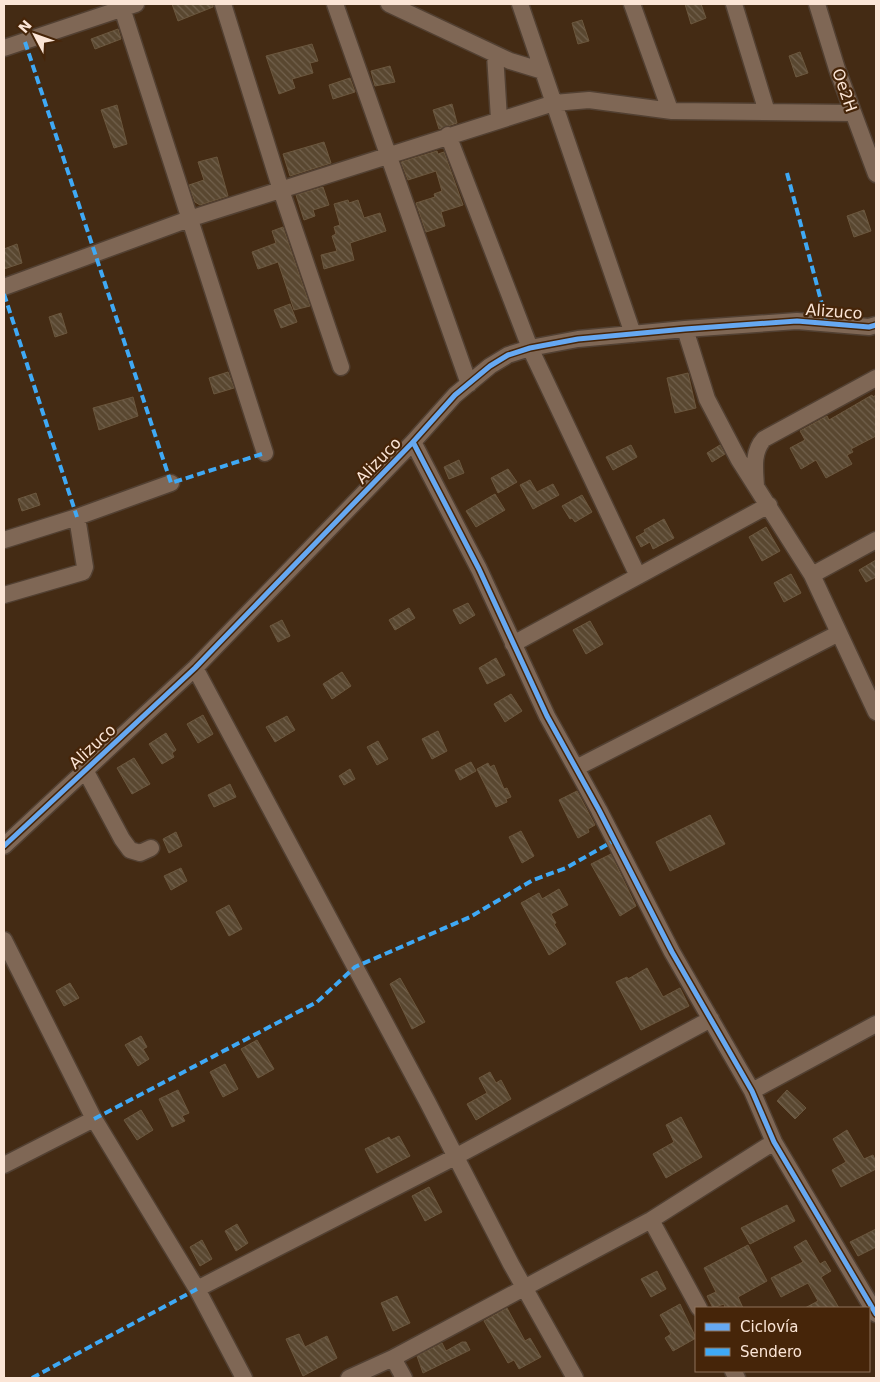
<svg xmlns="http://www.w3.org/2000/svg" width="880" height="1382" font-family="'DejaVu Sans',sans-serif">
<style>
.building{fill:url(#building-back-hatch);stroke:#6b573e}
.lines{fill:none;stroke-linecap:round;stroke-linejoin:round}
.minor-casing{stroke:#524032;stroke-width:19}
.minor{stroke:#7f6755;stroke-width:16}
.quiet{stroke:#3fa9f5;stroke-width:4;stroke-dasharray:8 4;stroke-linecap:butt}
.cycleway-casing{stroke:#462509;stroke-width:8}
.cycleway{stroke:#66a8f1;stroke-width:5}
.labels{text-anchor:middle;stroke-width:4.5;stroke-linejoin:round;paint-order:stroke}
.street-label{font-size:16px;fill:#fbe5d6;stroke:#462509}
</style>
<defs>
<pattern id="building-back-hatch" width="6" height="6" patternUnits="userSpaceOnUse" patternTransform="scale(1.25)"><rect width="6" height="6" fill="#594730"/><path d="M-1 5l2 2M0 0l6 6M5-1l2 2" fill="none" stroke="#72614d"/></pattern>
</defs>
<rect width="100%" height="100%" fill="#442b14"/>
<path class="building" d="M172,4H213V7L178,21Z
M685,4H701L706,18L691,24Z
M582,20L589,41L578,44L572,23Z
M118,29L121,39L95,49L91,39Z
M312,44L318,61L310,63L313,73L292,79L295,88L279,94L266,56Z
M800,52L808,73L796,77L789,56Z
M390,66L395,82L375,86L371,71Z
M350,78L355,92L333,99L329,85Z
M452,104L457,123L439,129L433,110Z
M117,105L127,144L114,148L101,110Z
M324,142L331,163L290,176L283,154Z
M437,151L438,154L444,152L463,205L441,212L445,226L426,232L416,203L435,197L434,194L442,191L436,171L408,180L401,162Z
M217,157L228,196L200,205L195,202L189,185L204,180L198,162Z
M323,187L329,205L313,210L315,216L304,220L296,195Z
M348,200L349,203L358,200L364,218L380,213L386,231L350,243L354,260L324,269L321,255L337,251L332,236L336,234L334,227L340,225L334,204Z
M864,210L871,231L854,237L847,216Z
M283,227L310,306L294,310L278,262L258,269L252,252L276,243L272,231Z
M17,244L22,263L4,269V249Z
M290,304L297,322L281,328L274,310Z
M61,313L67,333L55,337L49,317Z
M228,372L234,388L214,394L209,378Z
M688,373L696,408L675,413L667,378Z
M872,395L873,397L876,395V436L851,449L853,452L847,455L852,464L826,478L816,460L801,469L790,448L805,440L800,431L827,416L829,420Z
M133,397L138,416L99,430L93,408Z
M631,445L637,457L613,470L606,457Z
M720,445L725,454L712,462L707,453Z
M459,460L464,473L449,479L444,467Z
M508,469L517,482L498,493L491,478Z
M530,480L537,492L553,484L559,495L533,509L520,485Z
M36,493L40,505L22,511L18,499Z
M495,494L505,510L476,527L466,511Z
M582,495L592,512L575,522L572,518L570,519L562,506Z
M664,519L674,538L653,549L650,542L641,547L636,537L645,532L644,530Z
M766,527L780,551L762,561L749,537Z
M876,560V577L866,582L859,570Z
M791,574L801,593L784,602L774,583Z
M468,603L475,615L460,624L453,610Z
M409,608L415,618L395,630L389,620Z
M282,620L290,636L278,642L270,626Z
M590,621L603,644L586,654L573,630Z
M496,658L505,675L487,684L479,668Z
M342,672L351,686L332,699L323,684Z
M511,694L522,711L505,722L494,704Z
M203,715L213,734L198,743L187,724Z
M287,716L295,730L275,742L266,727Z
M438,731L447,751L432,759L422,739Z
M166,733L176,750L172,753L174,757L162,764L149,744Z
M378,741L388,759L377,765L367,747Z
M134,758L150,784L132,794L117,768Z
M471,762L476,771L460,780L455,770Z
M488,763L490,767L494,765L504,789L507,788L511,797L506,799L507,802L496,807L477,769Z
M350,769L355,779L344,785L339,776Z
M230,784L236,797L214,807L208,795Z
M577,791L595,825L588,829L589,832L578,838L559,800Z
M710,815L725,844L670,871L656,842Z
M521,831L534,856L522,863L509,837Z
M176,832L182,846L169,853L163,839Z
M611,854L636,906L620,916L591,864Z
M181,868L187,881L171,890L164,876Z
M559,889L568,905L551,914L556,923L554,924L566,944L549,955L521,903L539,893L542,899Z
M229,905L242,929L229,936L216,912Z
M647,968L663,997L680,988L689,1006L641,1030L616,982L627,977L628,979Z
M400,978L425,1022L412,1029L390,984Z
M70,983L79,998L64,1006L56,991Z
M141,1036L147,1047L143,1049L149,1059L138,1066L125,1045Z
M257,1040L274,1069L258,1078L241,1049Z
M225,1064L238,1089L223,1097L210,1072Z
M490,1072L496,1083L501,1080L511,1099L476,1120L467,1104L487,1093L479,1078Z
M178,1090L189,1113L182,1116L185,1121L172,1127L159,1099Z
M787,1090L806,1108L795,1119L777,1101Z
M141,1110L153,1130L137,1140L124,1120Z
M681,1117L702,1157L666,1178L653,1154L674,1142L666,1125Z
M847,1130L864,1159L873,1155L876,1162V1169L841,1187L832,1170L846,1162L833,1139Z
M399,1136L410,1156L377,1173L365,1149L389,1137L391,1140Z
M429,1187L442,1212L425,1221L412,1196Z
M787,1205L795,1221L750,1244L741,1228Z
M237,1224L248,1243L236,1251L225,1231Z
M876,1229V1247L858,1256L850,1242Z
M202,1240L212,1259L200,1266L190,1247Z
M806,1240L820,1264L825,1261L831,1271L821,1277L839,1308H805L818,1301L808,1283L781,1297L771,1278L803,1262L794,1247Z
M748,1245L767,1281L738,1297L743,1308H725L724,1304L713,1308L707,1296L716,1292L704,1268Z
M657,1271L666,1289L651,1297L641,1279Z
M397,1296L410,1323L393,1331L381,1303Z
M680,1304L696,1338L673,1351L665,1338L671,1334L660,1315Z
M507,1308L525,1341L530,1338L541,1357L519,1369L514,1360L508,1363L484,1321Z
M299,1334L305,1347L327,1336L337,1358L303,1376L286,1339Z
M462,1342H466L470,1350L423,1373L417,1356L442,1343L446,1351Z"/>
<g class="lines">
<defs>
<path id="minor" d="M223,4L281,190L341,367
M335,4L469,384
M389,4L510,61L543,71
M520,4L633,334
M632,4L670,110
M734,4L767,112
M817,4L837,69L876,174
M122,8L265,453
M4,48L136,4
M495,54L499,119
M448,135L530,348L638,576
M4,287L189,219L554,103L589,100L672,111L853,113
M685,329L707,399L739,460L812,575L876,712
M413,442L479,569L547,716L599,810L672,952L752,1091L774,1142L876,1314
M756,486C755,470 752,452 764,439L876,378
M4,540L77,517L171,483
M812,575L876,540
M4,595L83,572L85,567L77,517
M513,644L769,505
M195,668L427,1101L511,1264L575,1378
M576,768L839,633
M85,770L122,839L130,850L140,853L151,848
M4,846L195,668L413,442L455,395L490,366L508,355L530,348L578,339L685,329L797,321L869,327L876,325
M4,940L94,1119L197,1289L244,1378
M752,1091L876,1024
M4,1165L94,1119
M651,1220L699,1308
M197,1289L455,1157L711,1019
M393,1358L404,1378
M733,1371L737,1378
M349,1378L393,1358L651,1220L774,1142"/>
</defs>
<use href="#minor" class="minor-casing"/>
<use href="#minor" class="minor"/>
<path class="quiet" d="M25,42L171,483L265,453
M787,173L827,323
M4,294L77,517
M94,1119L317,1002L355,967L470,917L533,880L566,868L615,840
M32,1378L197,1289"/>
<defs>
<path id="cycleway" d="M413,442L479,569L547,716L599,810L672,952L752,1091L774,1142L876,1314
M4,846L195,668L413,442L455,395L490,366L508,355L530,348L578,339L685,329L797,321L869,327L876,325"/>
</defs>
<use href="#cycleway" class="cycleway-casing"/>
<use href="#cycleway" class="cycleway"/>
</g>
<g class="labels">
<g class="street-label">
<text transform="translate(845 90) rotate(71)" y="6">Oe2H</text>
<text transform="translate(834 311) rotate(4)" y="6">Alizuco</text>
<text transform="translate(378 460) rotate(-46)" y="6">Alizuco</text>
<text transform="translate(92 746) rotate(-43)" y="6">Alizuco</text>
</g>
</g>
<rect width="880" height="1382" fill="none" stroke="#fbe5d6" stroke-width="10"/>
<rect x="695" y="1307" width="175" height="65" fill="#462509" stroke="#8e725b"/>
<rect x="705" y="1323" width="25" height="8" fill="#66a8f1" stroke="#8e725b"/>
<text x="740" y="1332" font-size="15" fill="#fbe5d6">Ciclovía</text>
<rect x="705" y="1348" width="25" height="8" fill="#3fa9f5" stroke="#8e725b"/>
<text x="740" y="1357" font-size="15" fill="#fbe5d6">Sendero</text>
<g transform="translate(35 35) rotate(311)" stroke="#462509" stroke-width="4" paint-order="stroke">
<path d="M0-4L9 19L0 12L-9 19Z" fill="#fbe5d6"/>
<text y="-8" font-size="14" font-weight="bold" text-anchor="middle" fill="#fbe5d6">N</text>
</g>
</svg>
